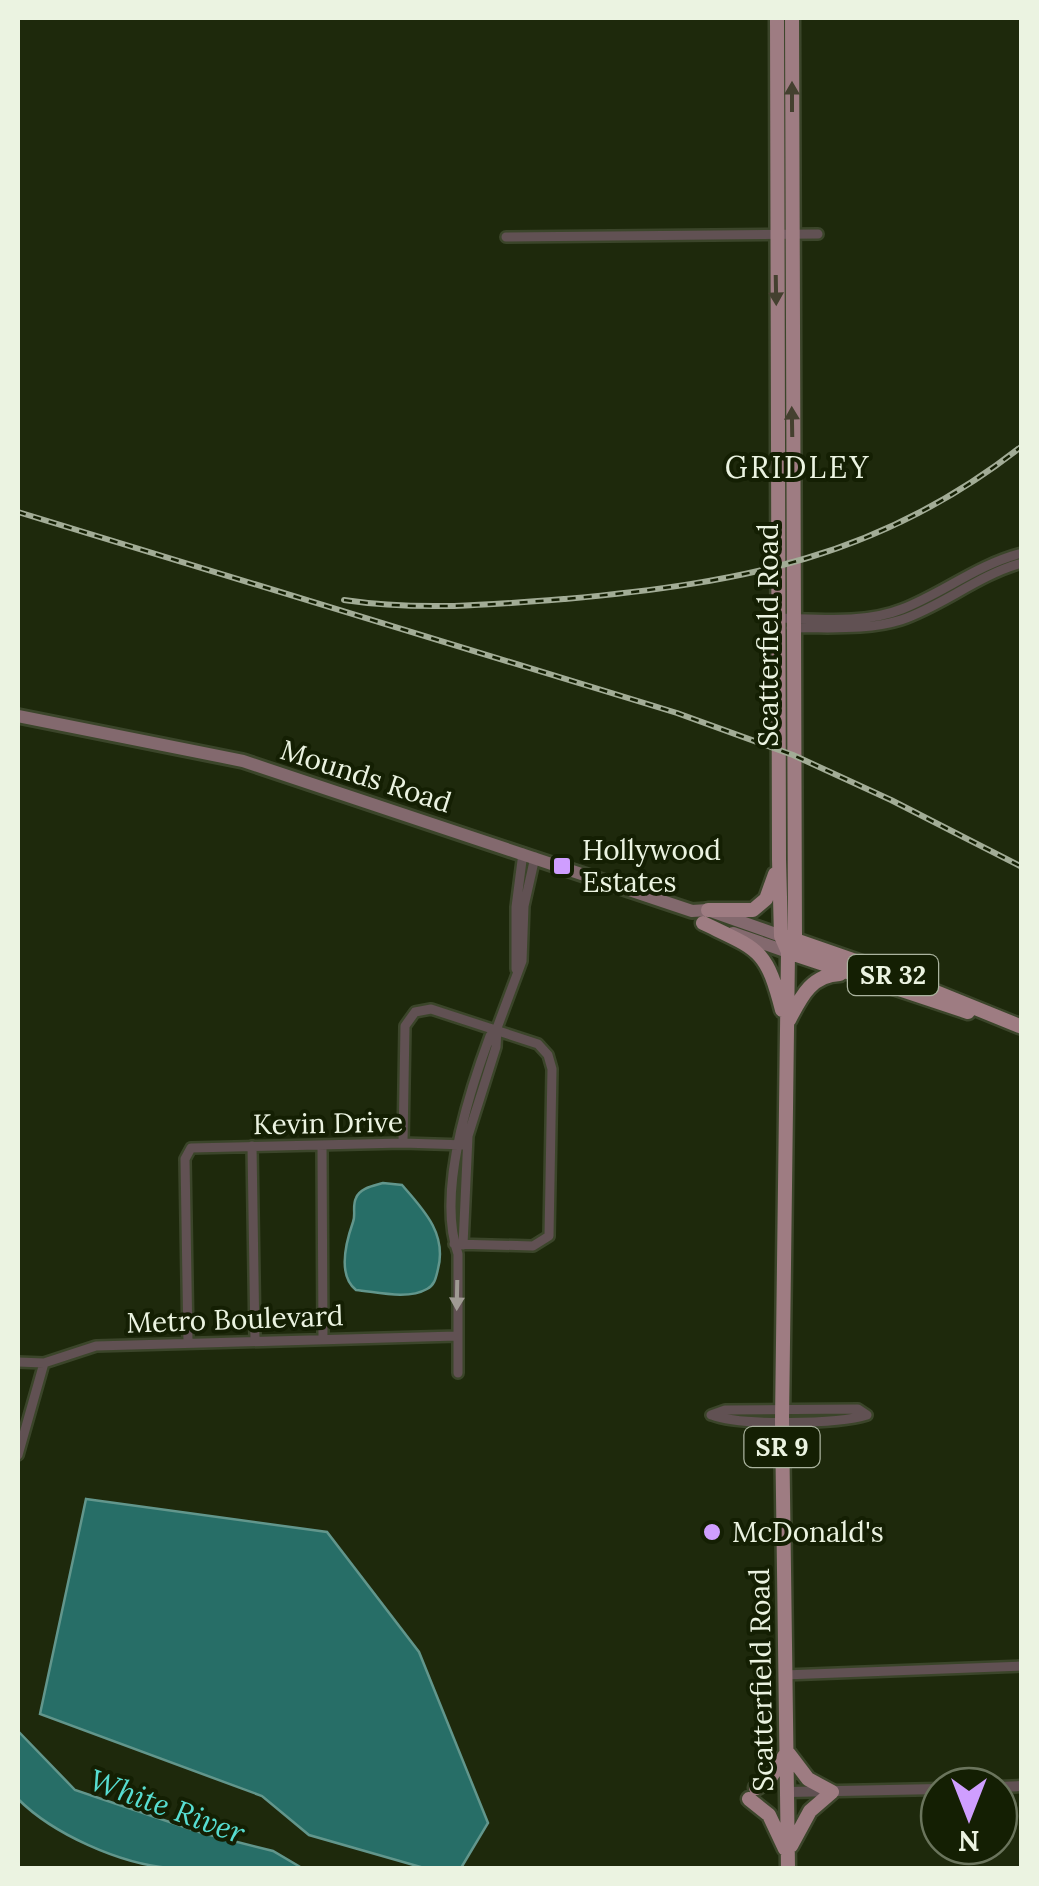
<svg xmlns="http://www.w3.org/2000/svg" width="1039" height="1886" font-family="Lora,serif">
<style>
.water{fill:#276e67;stroke:#62968c;stroke-width:2.5}
.lines{fill:none;stroke-linecap:round;stroke-linejoin:round}
.minor-casing{stroke:#3b452a;stroke-width:14}
.tertiary-casing{stroke:#3b452a;stroke-width:15}
.secondary-casing{stroke:#3b452a;stroke-width:18}
.primary-casing{stroke:#3b452a;stroke-width:19}
.minor{stroke:#615153;stroke-width:9}
.tertiary{stroke:#615153;stroke-width:10}
.secondary{stroke:#83696e;stroke-width:12}
.primary{stroke:#9e7c82;stroke-width:14}
.rail-casing{stroke:#a2ac96;stroke-width:6}
.rail{stroke:#141f03;stroke-width:2.5;stroke-dasharray:8;stroke-linecap:butt}
.oneway{fill:#44402f}
.oneway2{fill:#9f9a93}
.poi-dot{fill:#cf9eff;stroke:#141f03;stroke-width:4}
.labels{text-anchor:middle;stroke-width:8;stroke-linejoin:round;paint-order:stroke}
.shield{fill:#141f03;stroke:#aab39e;stroke-width:2.5}
.shield-label{font-size:25px;font-weight:bold;fill:#ebf3e1}
.street-label{font-size:28px;fill:#ebf3e1;stroke:#141f03}
.poi-label{font-size:28px;fill:#ebf3e1;stroke:#141f03;text-anchor:start}
.neighbourhood-label{font-size:30px;letter-spacing:2.5px;fill:#ebf3e1;stroke:#141f03}
.water-label{font-size:30px;font-style:italic;fill:#57ddd1;stroke:#141f03}
</style>
<rect width="100%" height="100%" fill="#1e290c"/>
<path class="water" d="M383,1183L402,1185C424,1210 447,1234 438,1269C436,1277 435,1285 427,1289C408,1300 377,1292 356,1290C337,1275 346,1242 353,1222C356,1215 352,1206 356,1198C360,1188 373,1186 383,1183Z
M86,1499L327,1532L419,1652L488,1823L461,1868H424L309,1835L262,1796L40,1714Z
M18,1731L75,1790L202,1833L273,1851L302,1868C258,1869 213,1872 170,1868C120,1864 53,1834 18,1799Z"/>
<g class="lines">
<defs>
<path id="minor" d="M506,237L818,234
M778,618C818,619 865,624 902,609C943,593 978,564 1022,553
M791,628C827,627 866,631 901,620C943,606 978,575 1022,563
M516,969V907L523,853
M403,1143L405,1026L415,1012L431,1009L538,1044L548,1055L552,1069L549,1236L533,1246L454,1244
M322,1145L323,1339
M252,1146L255,1341
M463,1245L468,1136L496,1047L497,1028
M188,1343L185,1159L191,1148L403,1143L466,1145
M18,1362L44,1363L96,1346L457,1336
M458,1373V1254C437,1194 468,1095 490,1036L497,1028L522,961L524,906L535,857
M711,1415L725,1410L858,1409L867,1415
M712,1415C739,1426 839,1424 867,1415
M18,1455L44,1363
M784,1675L1022,1666"/>
<path id="tertiary" d="M999,1787L1022,1786
M788,1792L939,1789"/>
<path id="secondary" d="M18,716L243,761L692,911L708,910L781,936
M733,933L788,952"/>
<path id="primary" d="M777,18L779,859L781,936L788,952L782,1421L788,1868
M708,910H753L766,899L775,874
M703,923C759,950 766,948 782,1010
M787,937L879,969L1022,1027
M788,952L795,940L792,18
M788,952L968,1012
M789,1020C801,997 811,975 840,974
M789,1754L808,1779L832,1792
M756,1788L769,1780L785,1755
M749,1799L769,1815L785,1849
M791,1846L810,1811L832,1792"/>
</defs>
<use href="#minor" class="minor-casing"/>
<use href="#tertiary" class="tertiary-casing"/>
<use href="#secondary" class="secondary-casing"/>
<use href="#primary" class="primary-casing"/>
<use href="#minor" class="minor"/>
<use href="#tertiary" class="tertiary"/>
<use href="#secondary" class="secondary"/>
<use href="#primary" class="primary"/>
<defs>
<path id="rail" d="M18,512L677,713L793,755L891,800L1022,867
M344,600C418,611 491,605 565,599C739,583 880,558 1022,446"/>
</defs>
<use href="#rail" class="rail-casing"/>
<use href="#rail" class="rail"/>
</g>
<defs><path id="oneway-solid" d="M-6-.8H1V-3.2L6.5 0L1 3.2V.8H-6Z" transform="scale(2.5)"/></defs>
<g class="oneway">
<use href="#oneway-solid" transform="translate(792 97) rotate(-90)"/>
<use href="#oneway-solid" transform="translate(776 290) rotate(89)"/>
<use href="#oneway-solid" transform="translate(792 422) rotate(-91)"/>
</g>
<use class="oneway2" href="#oneway-solid" transform="translate(457 1295) rotate(91)"/>
<g class="poi-dot">
<rect x="552" y="856" width="20" height="20" rx="5"/>
<circle cx="712" cy="1532" r="10"/>
</g>
<g class="labels">
<g class="shield">
<rect x="848" y="955" width="90" height="40" rx="8"/>
<rect x="744.5" y="1427" width="75" height="40" rx="8"/>
</g>
<g class="shield-label">
<text x="893" y="984">SR 32</text>
<text x="782" y="1456">SR 9</text>
</g>
<g class="street-label">
<text transform="translate(768 635) rotate(-90)" y="10">Scatterfield Road</text>
<text transform="translate(366 776) rotate(18)" y="10">Mounds Road</text>
<text transform="translate(328 1123) rotate(-1)" y="10">Kevin Drive</text>
<text transform="translate(235 1319) rotate(-2)" y="10">Metro Boulevard</text>
<text transform="translate(761 1680) rotate(-91)" y="10">Scatterfield Road</text>
</g>
<g class="poi-label">
<text x="582" y="860">Hollywood<tspan x="582" dy="32">Estates</tspan></text>
<text x="732" y="1542">McDonald's</text>
</g>
<g class="neighbourhood-label">
<text x="798" y="478">GRIDLEY</text>
</g>
<g class="water-label">
<text transform="translate(167 1807) rotate(20)" y="10">White River</text>
</g>
</g>
<rect width="1039" height="1886" fill="none" stroke="#ebf3e1" stroke-width="40"/>
<g transform="translate(969 1816) rotate(180)"><circle r="48" fill="#141f03" stroke="#6a745c" stroke-width="2.5"/>
<path d="M0-8L18 38L0 25L-18 38Z" fill="#cf9eff"/>
<text y="-15" font-size="28" font-weight="bold" text-anchor="middle" fill="#ebf3e1">N</text>
</g>
</svg>
